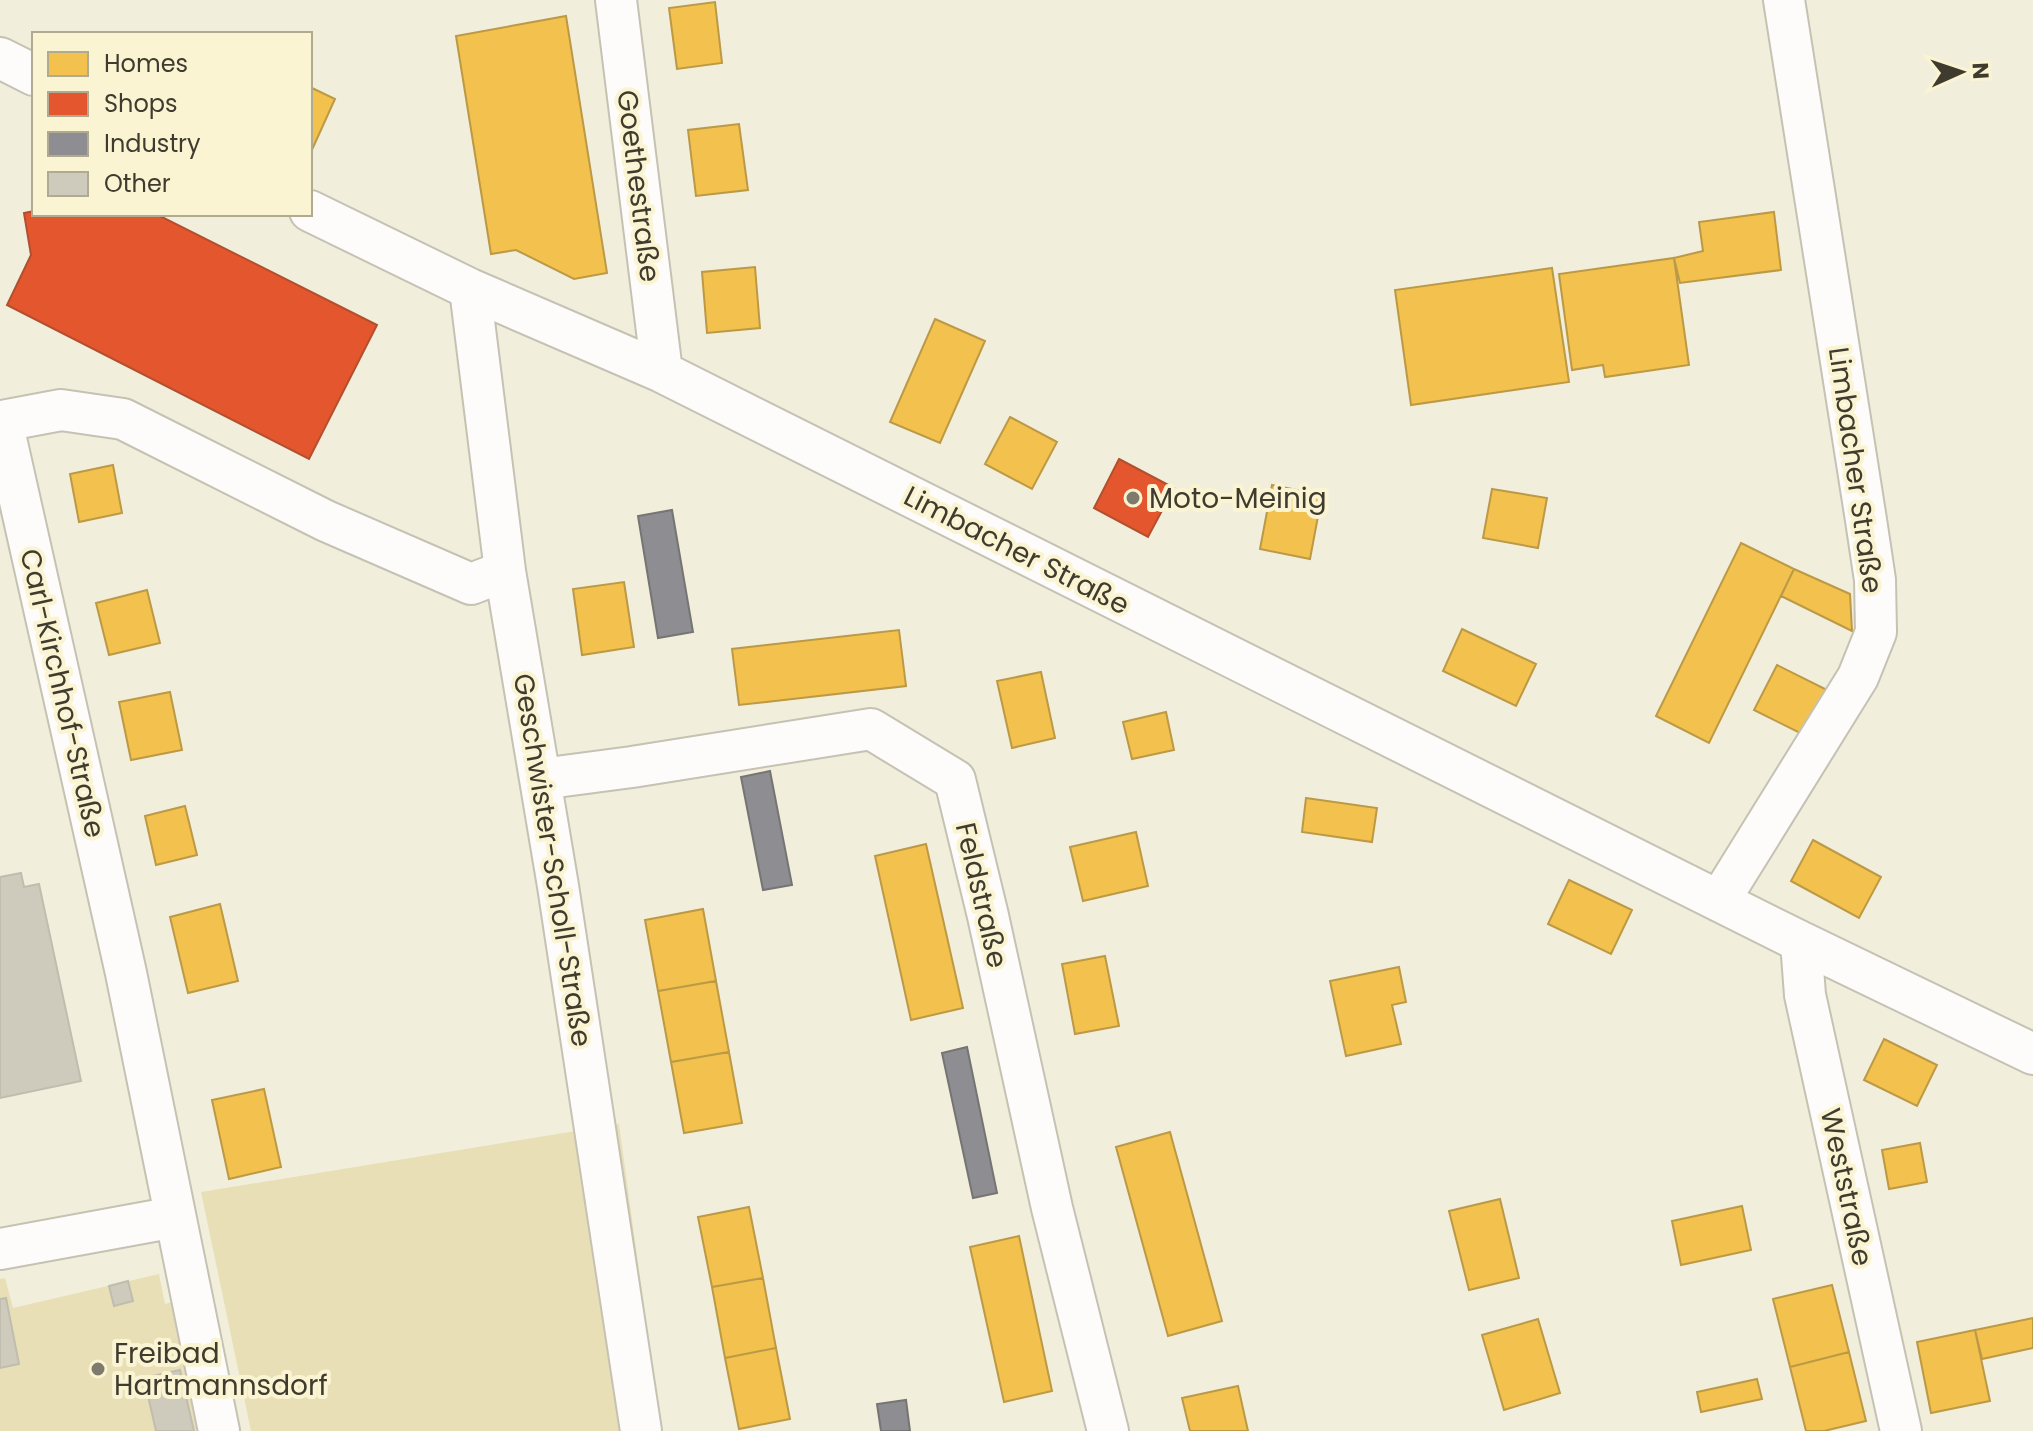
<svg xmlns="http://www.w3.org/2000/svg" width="2033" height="1431" font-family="Poppins,sans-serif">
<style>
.green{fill:#e8dfb6}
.homes{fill:#f2c14e;stroke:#bc9945;stroke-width:2}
.shops{fill:#e4572e;stroke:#b24f2e;stroke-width:2}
.industry{fill:#8d8d92;stroke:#767574;stroke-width:2}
.building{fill:#cecbbd;stroke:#c0bdaf;stroke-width:2}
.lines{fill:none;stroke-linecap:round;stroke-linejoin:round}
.street-casing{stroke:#c5c2b4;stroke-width:44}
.street{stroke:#fdfcfa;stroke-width:40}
.poi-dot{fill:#7e7a6c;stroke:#fbf4d3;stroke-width:3}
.labels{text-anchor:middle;stroke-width:8;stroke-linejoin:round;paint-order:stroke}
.street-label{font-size:28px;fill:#3f3c2f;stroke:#fbf4d3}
.poi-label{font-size:28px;fill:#3f3c2f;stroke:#fbf4d3;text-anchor:start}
</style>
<rect width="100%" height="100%" fill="#f2eedc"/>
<path class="green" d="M619,1124L661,1431H251L201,1192Z
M159,1274L165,1304L180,1300L209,1431H0V1279L5,1278L13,1308Z"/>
<path class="homes" d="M715,2L722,63L677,69L669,8Z
M566,16L607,273L574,279L516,250L491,254L456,36Z
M310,87L335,99L311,152H310Z
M739,124L748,190L696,196L688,130Z
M1774,212L1781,270L1680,283L1674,258L1703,251L1699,222Z
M1674,258L1689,365L1605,377L1603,365L1572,370L1559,274Z
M755,267L760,328L707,333L702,272Z
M1552,268L1569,382L1411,405L1395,290Z
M935,319L985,341L940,443L890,422Z
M1010,417L1057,442L1032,489L985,464Z
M113,465L122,513L79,522L70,474Z
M1272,485L1322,495L1310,559L1260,549Z
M1492,489L1547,498L1538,548L1483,538Z
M1741,543L1794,569L1709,743L1656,716Z
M1794,569L1850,594L1852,631L1781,596Z
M624,582L634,647L582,655L573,589Z
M147,590L160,643L109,655L96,603Z
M1462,629L1536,664L1516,706L1443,671Z
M899,630L906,686L739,705L732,649Z
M1777,665L1827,690L1804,735L1754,710Z
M1041,672L1055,738L1012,748L997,681Z
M170,692L182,750L131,760L119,702Z
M1166,712L1174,750L1132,759L1123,722Z
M1306,798L1377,808L1372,842L1302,832Z
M185,806L197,855L156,865L145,816Z
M1136,832L1148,886L1083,901L1070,847Z
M1813,840L1881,877L1859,918L1791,881Z
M926,844L963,1008L911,1020L875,856Z
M1569,880L1632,910L1611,954L1548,924Z
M220,904L238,981L188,993L170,917Z
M703,909L716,981L658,991L645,920Z
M1105,956L1119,1026L1075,1034L1062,964Z
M1399,967L1406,1002L1392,1005L1401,1044L1346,1056L1330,981Z
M716,981L729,1052L671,1062L658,991Z
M1884,1039L1937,1065L1917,1106L1864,1080Z
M729,1052L742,1123L684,1133L671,1062Z
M264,1089L281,1167L229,1179L212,1100Z
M1170,1132L1222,1321L1168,1336L1116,1147Z
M1920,1143L1927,1182L1889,1189L1882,1150Z
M1500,1199L1519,1278L1469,1290L1449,1211Z
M1742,1206L1751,1250L1681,1265L1672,1221Z
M749,1207L763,1278L712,1287L698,1217Z
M1019,1236L1052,1391L1004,1402L970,1247Z
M763,1278L776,1348L725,1358L712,1287Z
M1832,1285L1849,1352L1790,1367L1773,1299Z
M2033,1318V1348L1982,1359L1975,1330Z
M1538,1319L1560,1393L1504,1410L1482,1335Z
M1975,1330L1990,1401L1931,1413L1917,1342Z
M776,1348L790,1419L739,1429L725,1358Z
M1849,1352L1866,1421L1824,1431H1806L1790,1367Z
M1757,1379L1762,1399L1701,1412L1697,1392Z
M1238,1386L1248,1431H1190L1182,1398Z"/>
<path class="shops" d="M34,211V214H156L377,325L309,459L7,305L31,255L24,213Z
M1119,459L1174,488L1148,537L1094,508Z"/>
<path class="industry" d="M672,510L693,632L658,638L638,516Z
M770,771L792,885L763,890L741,777Z
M967,1047L997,1193L973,1198L942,1053Z
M906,1400L910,1431H881L877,1404Z"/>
<path class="building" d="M21,873L24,887L39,884L81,1081L0,1098V877Z
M128,1281L133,1301L114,1306L109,1286Z
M6,1298L19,1364L0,1368V1299Z
M180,1370L194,1431H156L144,1378Z"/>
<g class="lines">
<defs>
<path id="street" d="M616,0L662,372
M0,58L34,75
M310,211L470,289L662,372L1801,942L2033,1054
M470,289L505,571L558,886L641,1431
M541,779L632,767L871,729L955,780L988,916L1052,1208L1108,1431
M1719,901L1858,677L1876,632L1875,580L1866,520L1784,0
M1801,942L1805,995L1901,1431
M0,1249L175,1217
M219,1431L126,973L2,421L61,410L123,419L326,521L471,584L505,571"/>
</defs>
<use href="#street" class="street-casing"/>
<use href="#street" class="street"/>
</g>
<g class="poi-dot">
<circle cx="1133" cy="498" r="8"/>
<circle cx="98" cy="1369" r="8"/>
</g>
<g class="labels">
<g class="street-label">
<text transform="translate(639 186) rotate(83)" y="10">Goethestraße</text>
<text transform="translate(1856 470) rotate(82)" y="10">Limbacher Straße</text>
<text transform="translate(1017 550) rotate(27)" y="10">Limbacher Straße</text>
<text transform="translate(63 693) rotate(77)" y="10">Carl-Kirchhof-Straße</text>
<text transform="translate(553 860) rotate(81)" y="10">Geschwister-Scholl-Straße</text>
<text transform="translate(982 895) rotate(77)" y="10">Feldstraße</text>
<text transform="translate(1847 1187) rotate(78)" y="10">Weststraße</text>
</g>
<g class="poi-label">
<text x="1149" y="508">Moto-Meinig</text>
<text x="114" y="1363">Freibad<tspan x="114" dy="32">Hartmannsdorf</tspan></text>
</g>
</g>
<rect x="32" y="32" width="280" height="184" fill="#fbf4d3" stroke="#b0aa91" stroke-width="2"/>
<rect x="48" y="52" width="40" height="24" fill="#f2c14e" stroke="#b0aa91" stroke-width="2"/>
<text x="104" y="72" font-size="24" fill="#3f3c2f">Homes</text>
<rect x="48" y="92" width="40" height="24" fill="#e4572e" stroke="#b0aa91" stroke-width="2"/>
<text x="104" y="112" font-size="24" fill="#3f3c2f">Shops</text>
<rect x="48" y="132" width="40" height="24" fill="#8d8d92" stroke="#b0aa91" stroke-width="2"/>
<text x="104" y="152" font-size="24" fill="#3f3c2f">Industry</text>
<rect x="48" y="172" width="40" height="24" fill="#cecbbd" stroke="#b0aa91" stroke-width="2"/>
<text x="104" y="192" font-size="24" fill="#3f3c2f">Other</text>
<g transform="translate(1961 72) rotate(87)" stroke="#fbf4d3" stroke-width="6" paint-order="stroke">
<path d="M0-6L14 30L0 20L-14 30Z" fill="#3f3c2f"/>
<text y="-12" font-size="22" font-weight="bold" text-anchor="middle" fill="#3f3c2f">N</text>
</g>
</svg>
